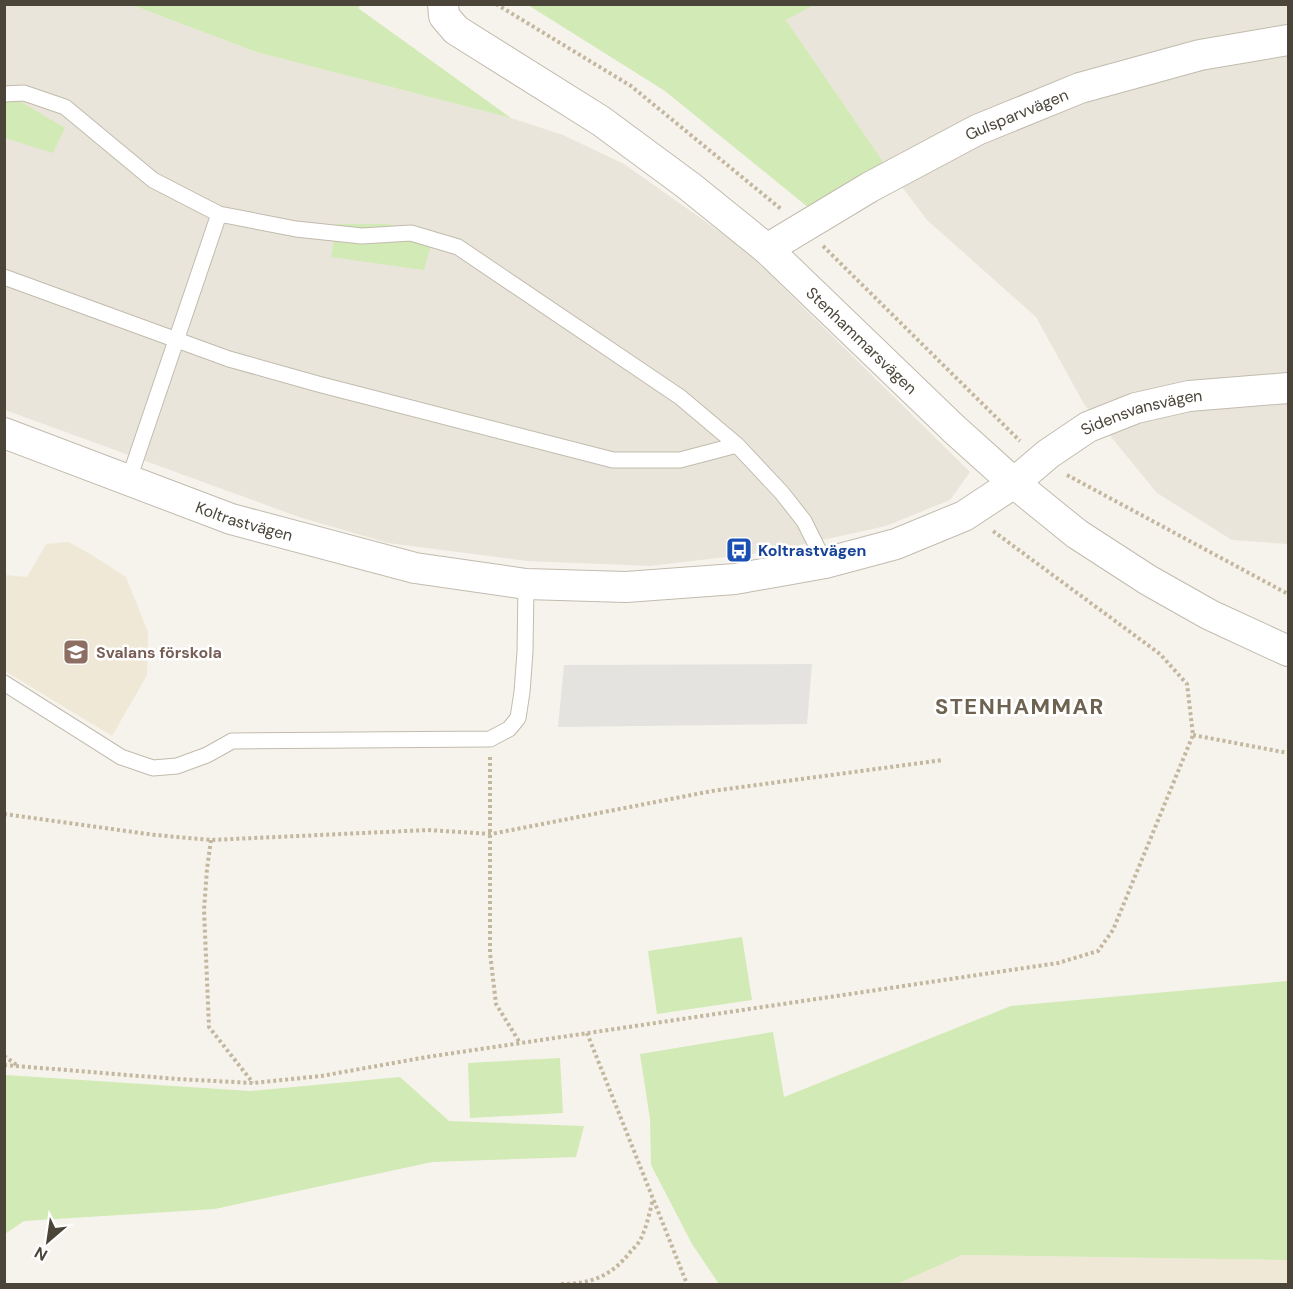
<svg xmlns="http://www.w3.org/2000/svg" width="1293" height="1289" font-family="'DM Sans',sans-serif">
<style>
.residential{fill:#eae5da}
.education{fill:#efe8d6}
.green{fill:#d2eab5}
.parking{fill:#e5e3e0}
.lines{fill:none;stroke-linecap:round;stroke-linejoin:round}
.lane-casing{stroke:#c2bbae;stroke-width:17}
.street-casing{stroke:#c2bbae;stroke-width:32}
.path{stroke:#c4b79f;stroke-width:4;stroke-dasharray:3 3;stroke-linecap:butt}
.lane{stroke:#fff;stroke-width:15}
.street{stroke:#fff;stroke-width:30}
.labels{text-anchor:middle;stroke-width:5;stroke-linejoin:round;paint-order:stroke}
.street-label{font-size:16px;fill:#4b4439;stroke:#fff}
.transit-label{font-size:16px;font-weight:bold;fill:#164399;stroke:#fff;text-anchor:start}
.education-label{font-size:16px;font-weight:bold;fill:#785e54;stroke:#fff;text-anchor:start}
.district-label{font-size:22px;font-weight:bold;letter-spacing:1.5px;fill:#6e6250;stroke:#fff}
</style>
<rect width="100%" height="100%" fill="#f6f3ec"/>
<path class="residential" d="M814,4L1288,5V544L1232,540L1157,493L1084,404L1036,317L927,220L884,163L786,20Z
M4,5H132L256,52L511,118L563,135L624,164L743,248L970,472L950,500L886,526L768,552L650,566L527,561L388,543L299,517L5,410Z"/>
<path class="education" d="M68,542L87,552L126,577L148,632L147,675L112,736L5,671V575L27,577L46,544Z
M961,1255L1288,1260V1284H897Z"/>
<path class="green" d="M132,5H361L358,8L511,118L256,52Z
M528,5H814L786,20L884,163L809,208L665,91Z
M11,96L65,128L53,153L5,138V97Z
M337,224H387L434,234L424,270L331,257Z
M742,937L752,1000L657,1014L648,951Z
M1288,981V1260L962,1255L897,1284H719L692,1244L651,1165L650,1119L640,1054L773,1032L784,1097L1011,1006Z
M560,1058L563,1113L470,1118L468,1063Z
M5,1075L250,1091L400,1077L449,1121L584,1126L576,1157L432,1162L215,1209L24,1221L5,1234Z"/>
<path class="parking" d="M812,664L807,724L558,727L564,665Z"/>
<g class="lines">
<defs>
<path id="lane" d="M4,94L24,93L65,107L153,180L219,214L296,229L362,236L411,233L458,247L680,397L737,445L680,460H613L318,384L229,359L4,277
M737,445L782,493L804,521L825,563
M129,479L219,214
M4,683L121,757L153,768L177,766L207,755L232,741L490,739L509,729L518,718L522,692L525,652L526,584"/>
<g id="street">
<path id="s1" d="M443,4L444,16L456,30L601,121L689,186L767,249L954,429L1014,483L1077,534L1148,580L1210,615L1288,651"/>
<path id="s2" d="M767,249L870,187L977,130L1080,88L1200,55L1288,40"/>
<path id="s3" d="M4,433L231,519L415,568L526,584L626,587L735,579L825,563L896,544L964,516L1014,483L1048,454L1088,427L1136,408L1189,396L1288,388"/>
</g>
</defs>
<use href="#lane" class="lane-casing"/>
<use href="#street" class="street-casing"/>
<path class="path" d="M496,4L631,86L781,209
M823,246L1020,441
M1067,475L1288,594
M1193,735L1288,753
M490,757V953L496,1004L520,1043
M4,814L155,835L211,840L428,830L491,834L712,791L943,760
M211,840L207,869L204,910L209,1027L253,1083
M587,1033L687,1284
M4,1056L18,1066
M4,1065L177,1079L253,1083L321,1076L427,1057L1058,963L1098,951L1113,930L1193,735L1187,684L1160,654L993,531
M561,1284C591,1284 612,1276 631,1251C635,1247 640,1242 642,1236C647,1225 650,1211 653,1199"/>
<use href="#lane" class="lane"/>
<use href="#street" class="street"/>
</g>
<defs>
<symbol id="bus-square" viewBox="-11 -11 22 22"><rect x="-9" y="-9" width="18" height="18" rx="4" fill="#1a4fb4" stroke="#fff"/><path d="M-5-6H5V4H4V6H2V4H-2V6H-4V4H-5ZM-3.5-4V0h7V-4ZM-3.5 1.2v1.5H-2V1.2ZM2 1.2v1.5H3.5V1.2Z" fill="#fff"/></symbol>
<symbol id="school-square" viewBox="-11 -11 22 22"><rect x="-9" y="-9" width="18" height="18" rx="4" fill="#8d6e63" stroke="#fff"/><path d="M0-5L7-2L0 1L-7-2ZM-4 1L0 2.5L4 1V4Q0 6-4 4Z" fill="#fff"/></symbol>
</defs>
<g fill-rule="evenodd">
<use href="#bus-square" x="724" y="535" width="30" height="30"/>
<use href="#school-square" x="61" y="637" width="30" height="30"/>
</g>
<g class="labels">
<g class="street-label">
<text dy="6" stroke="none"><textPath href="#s2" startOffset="284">Gulsparvvägen</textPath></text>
<text dy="6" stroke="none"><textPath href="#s1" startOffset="543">Stenhammarsvägen</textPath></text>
<text dy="6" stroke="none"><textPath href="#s3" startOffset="1202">Sidensvansvägen</textPath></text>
<text dy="6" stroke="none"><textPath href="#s3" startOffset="256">Koltrastvägen</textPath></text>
</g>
<g class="transit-label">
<text x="758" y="556">Koltrastvägen</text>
</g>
<g class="education-label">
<text x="96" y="658">Svalans förskola</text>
</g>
<g class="district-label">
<text x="1020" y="714">STENHAMMAR</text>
</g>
</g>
<rect width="1293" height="1289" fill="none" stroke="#4b4439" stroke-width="12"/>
<g transform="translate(48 1241) rotate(209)" stroke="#ffffff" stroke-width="4.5" paint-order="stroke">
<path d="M0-4.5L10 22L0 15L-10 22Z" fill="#4b4439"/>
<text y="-9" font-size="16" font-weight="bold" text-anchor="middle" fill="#4b4439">N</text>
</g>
</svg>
